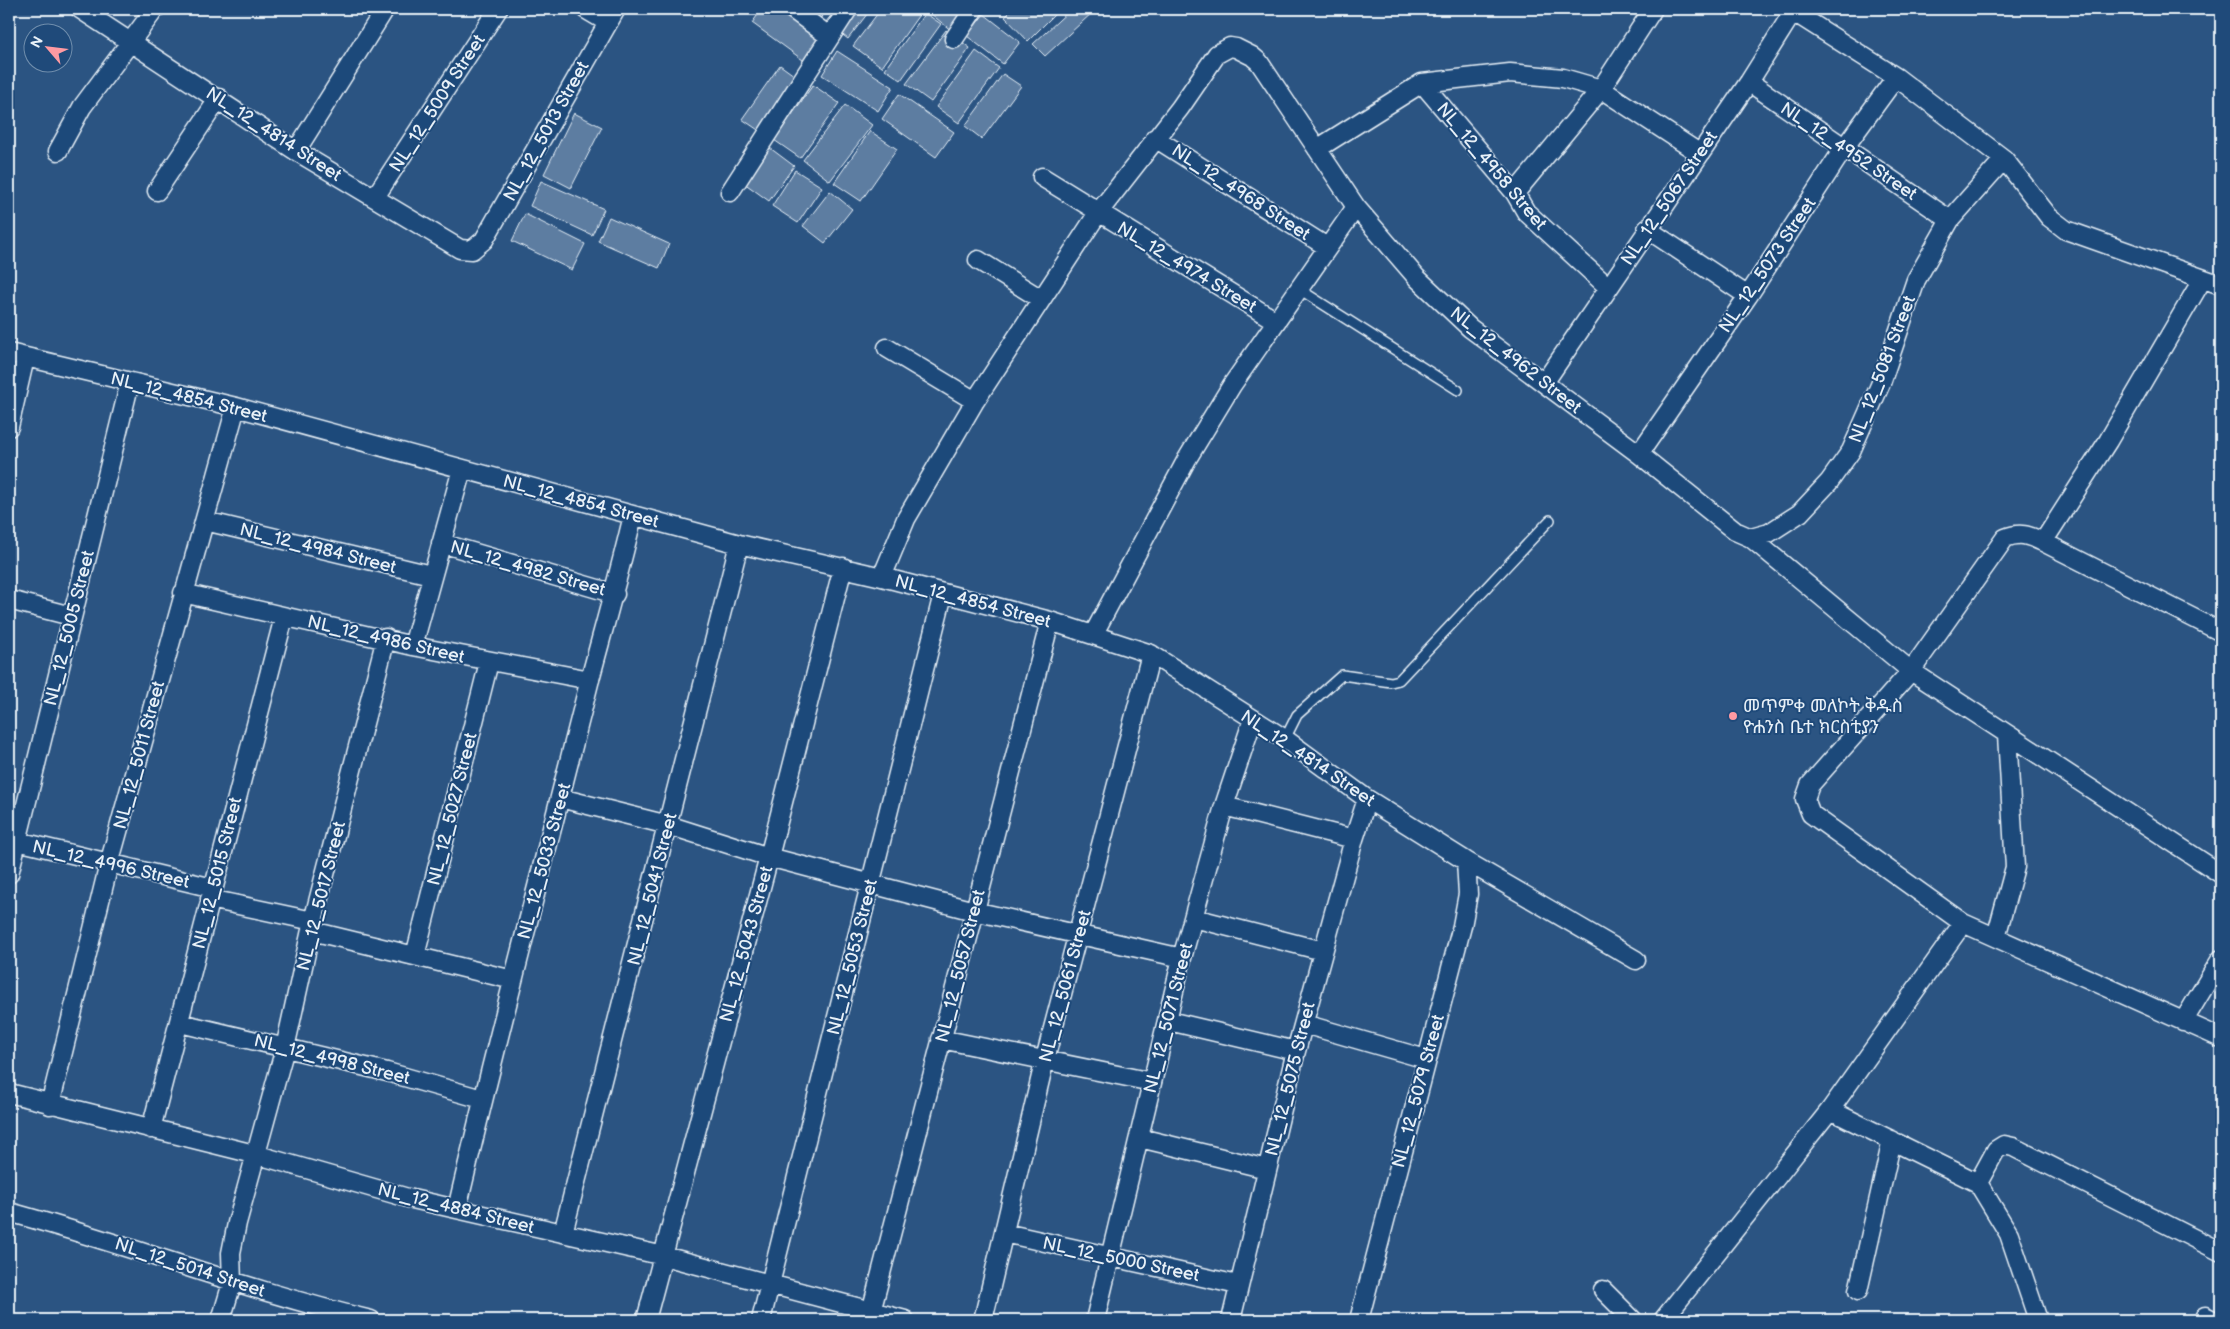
<svg xmlns="http://www.w3.org/2000/svg" width="2230" height="1329" font-family="'Balsamiq Sans','Noto Sans Ethiopic',sans-serif">
<style>
.building{fill:#5d7da1;stroke:#e8f1f8}
.lines{fill:none;stroke-linecap:round;stroke-linejoin:round}
.lane-casing{stroke:#e8f1f8;stroke-width:12}
.street-casing{stroke:#e8f1f8;stroke-width:21}
.lane{stroke:#1f4a7a;stroke-width:9}
.street{stroke:#1f4a7a;stroke-width:18}
.poi-dot{fill:#ff9aa2;stroke:#1f4a7a;stroke-width:2}
.labels{text-anchor:middle;stroke-width:4;stroke-linejoin:round;paint-order:stroke}
.street-label{font-size:18px;fill:#e8f1f8;stroke:#1f4a7a}
.poi-label{font-size:18px;fill:#e8f1f8;stroke:#1f4a7a;text-anchor:start}
</style>
<rect width="100%" height="100%" fill="#2b5482"/>
<filter id="ink" filterUnits="userSpaceOnUse"><feTurbulence type="fractalNoise" baseFrequency=".02" numOctaves="2"/><feDisplacementMap in="SourceGraphic" scale="10" xChannelSelector="R" yChannelSelector="G"/><feConvolveMatrix kernelMatrix="1 2 1 2 8 2 1 2 1" color-interpolation-filters="sRGB"/></filter>
<g filter="url(#ink)">
<path class="building" d="M734,9H748L743,15Z
M762,9H781L824,40L807,63L752,23Z
M804,9H826L820,19Z
M836,9H871L848,39L826,22Z
M881,9H916L921,12L882,67L853,46Z
M925,9H977L958,36Z
M1013,9H1060L1028,41L1005,17Z
M1071,9H1090L1093,12L1045,56L1033,44Z
M925,13L941,24L901,80L885,69Z
M984,14L1020,42L1003,64L967,36Z
M946,30L970,48L931,102L906,84Z
M837,51L893,87L878,111L822,75Z
M976,51L999,68L959,123L936,107Z
M780,65L805,83L767,136L742,119Z
M1003,74L1021,86L982,139L965,126Z
M813,85L839,103L800,158L774,140Z
M899,94L954,132L936,157L882,119Z
M845,105L872,125L830,181L803,160Z
M574,113L602,127L571,188L544,174Z
M870,131L897,149L861,201L834,183Z
M766,145L794,166L769,201L740,180Z
M795,170L822,187L798,223L772,206Z
M541,181L604,209L592,235L530,206Z
M830,191L852,209L825,243L803,226Z
M525,214L585,244L572,270L512,241Z
M609,217L669,244L659,268L598,241Z"/>
<g class="lines">
<defs>
<path id="lane" d="M1299,289L1458,390
M1285,739L1297,715L1342,675L1391,682L1399,680L1550,520"/>
<path id="street" d="M80,9L296,151L460,249L472,250L484,240L616,9
M585,9L607,22
M792,9L830,37
M1789,9L1896,77L2004,159L2049,217L2066,230L2221,285
M954,39L974,9
M1749,82L1950,220
M1422,83L1515,193L1526,212L1608,287
M1155,138L1327,247
M1317,149L1422,83L1510,73L1563,78L1601,89L1699,153
M58,151L82,107L155,9
M296,151L385,9
M1042,177L1276,321
M157,191L219,98
M730,192L848,9
M1515,193L1601,89L1653,9
M375,197L498,9
M1647,229L1748,296
M978,260L1041,299
M2202,280L2108,441L2043,542C2028,535 2020,532 2005,538L1911,671L1810,785L1805,799L1811,814L1963,923L2221,1038
M887,348L975,401
M9,353L236,407L739,544L882,577L1050,621L1151,654L1285,739L1367,799L1466,861L1636,960
M1544,383L1749,82L1793,12
M9,427L25,358
M1639,454L1748,296L1844,148L1896,77
M205,521L431,575
M1751,538L1769,533L1800,513L1829,482L1851,451L1881,383L1916,280L1950,220L2004,159
M2043,542L2221,632
M441,543L615,594
M882,577L906,519L975,401L1098,213L1180,108L1217,54L1230,47L1236,48L1252,56L1259,62L1356,207L1417,278L1470,328L1639,454L1735,531L1751,538L1911,671L2221,874
M183,593L413,646L590,680
M9,600L71,616
M1093,635L1187,459L1232,385L1356,207
M413,646L462,469
M560,798L668,825L769,857L974,911L1182,958
M1224,806L1354,839
M9,839L213,888
M9,874L130,382
M210,899L313,921
M1194,918L1323,951
M312,931L513,980
M1996,937L2015,867L2007,735
M415,956L489,662
M1169,1021L1296,1051
M2183,1022L2221,959
M180,1023L387,1072L482,1099
M1304,1024L1426,1059
M941,1039L1152,1082
M9,1093L258,1155L408,1198L664,1256L905,1320
M50,1105L109,864L236,407
M1830,1110L1978,1183L2009,1234L2038,1320
M151,1129L284,617
M1140,1138L1267,1169
M1978,1183L1996,1150L2004,1145L2013,1147L2221,1252
M457,1209C498,1033 545,858 589,683C604,627 620,571 633,515
M9,1212C130,1245 248,1291 371,1320
M563,1233L739,544
M1004,1233L1238,1285
M1603,1290L1633,1320
M1858,1291L1892,1140
M871,1312L1050,621
M2205,1316L2213,1320
M221,1320L232,1283L231,1253L237,1223L285,1048L313,921L386,638
M646,1320L769,857L843,567
M761,1320L943,594
M983,1320L1045,1059L1151,654
M1095,1320L1182,958L1224,806L1253,719
M1231,1320L1296,1051L1354,839L1367,799
M1359,1320L1462,926L1468,894L1466,861
M1663,1320L1830,1110L1963,923"/>
</defs>
<use href="#lane" class="lane-casing"/>
<use href="#street" class="street-casing"/>
<use href="#lane" class="lane"/>
<use href="#street" class="street"/>
</g>
</g>
<circle class="poi-dot" cx="1733" cy="716" r="5"/>
<g class="labels">
<g class="street-label">
<text transform="translate(437 103) rotate(-57)" y="6">NL_12_5009 Street</text>
<text transform="translate(546 131) rotate(-61)" y="6">NL_12_5013 Street</text>
<text transform="translate(274 134) rotate(33)" y="6">NL_12_4814 Street</text>
<text transform="translate(1849 151) rotate(34)" y="6">NL_12_4952 Street</text>
<text transform="translate(1492 166) rotate(50)" y="6">NL_12_4958 Street</text>
<text transform="translate(1241 192) rotate(33)" y="6">NL_12_4968 Street</text>
<text transform="translate(1669 198) rotate(-56)" y="6">NL_12_5067 Street</text>
<text transform="translate(1767 265) rotate(-56)" y="6">NL_12_5073 Street</text>
<text transform="translate(1187 267) rotate(31)" y="6">NL_12_4974 Street</text>
<text transform="translate(1516 360) rotate(38)" y="6">NL_12_4962 Street</text>
<text transform="translate(1882 369) rotate(-69)" y="6">NL_12_5081 Street</text>
<text transform="translate(189 397) rotate(14)" y="6">NL_12_4854 Street</text>
<text transform="translate(581 501) rotate(15)" y="6">NL_12_4854 Street</text>
<text transform="translate(318 548) rotate(14)" y="6">NL_12_4984 Street</text>
<text transform="translate(528 568) rotate(16)" y="6">NL_12_4982 Street</text>
<text transform="translate(973 601) rotate(15)" y="6">NL_12_4854 Street</text>
<text transform="translate(69 628) rotate(-76)" y="6">NL_12_5005 Street</text>
<text transform="translate(386 639) rotate(13)" y="6">NL_12_4986 Street</text>
<text transform="translate(139 755) rotate(-75)" y="6">NL_12_5011 Street</text>
<text transform="translate(1308 758) rotate(34)" y="6">NL_12_4814 Street</text>
<text transform="translate(452 809) rotate(-76)" y="6">NL_12_5027 Street</text>
<text transform="translate(544 861) rotate(-75)" y="6">NL_12_5033 Street</text>
<text transform="translate(111 864) rotate(13)" y="6">NL_12_4996 Street</text>
<text transform="translate(217 873) rotate(-76)" y="6">NL_12_5015 Street</text>
<text transform="translate(652 889) rotate(-76)" y="6">NL_12_5041 Street</text>
<text transform="translate(321 896) rotate(-76)" y="6">NL_12_5017 Street</text>
<text transform="translate(746 944) rotate(-75)" y="6">NL_12_5043 Street</text>
<text transform="translate(852 957) rotate(-76)" y="6">NL_12_5053 Street</text>
<text transform="translate(960 966) rotate(-76)" y="6">NL_12_5057 Street</text>
<text transform="translate(1065 986) rotate(-75)" y="6">NL_12_5061 Street</text>
<text transform="translate(1168 1018) rotate(-76)" y="6">NL_12_5071 Street</text>
<text transform="translate(332 1059) rotate(14)" y="6">NL_12_4998 Street</text>
<text transform="translate(1290 1079) rotate(-76)" y="6">NL_12_5075 Street</text>
<text transform="translate(1418 1091) rotate(-75)" y="6">NL_12_5079 Street</text>
<text transform="translate(456 1208) rotate(14)" y="6">NL_12_4884 Street</text>
<text transform="translate(1121 1259) rotate(12)" y="6">NL_12_5000 Street</text>
<text transform="translate(190 1267) rotate(18)" y="6">NL_12_5014 Street</text>
</g>
<g class="poi-label">
<text x="1743" y="712">መጥምቀ መለኮት ቅዱስ<tspan x="1743" dy="21">ዮሐንስ ቤተ ክርስቲያን</tspan></text>
</g>
</g>
<rect width="2230" height="1329" fill="none" stroke="#1f4a7a" stroke-width="30"/>
<rect x="15" y="15" width="2200" height="1299" fill="none" stroke="#e8f1f8" stroke-width="2" filter="url(#ink)"/>
<g transform="translate(48 48) rotate(298)"><circle r="24" fill="#1f4a7a" stroke="#6f8dac"/>
<path d="M0-4L9 19L0 12L-9 19Z" fill="#ff9aa2"/>
<text y="-8" font-size="14" font-weight="bold" text-anchor="middle" fill="#e8f1f8">N</text>
</g>
</svg>
